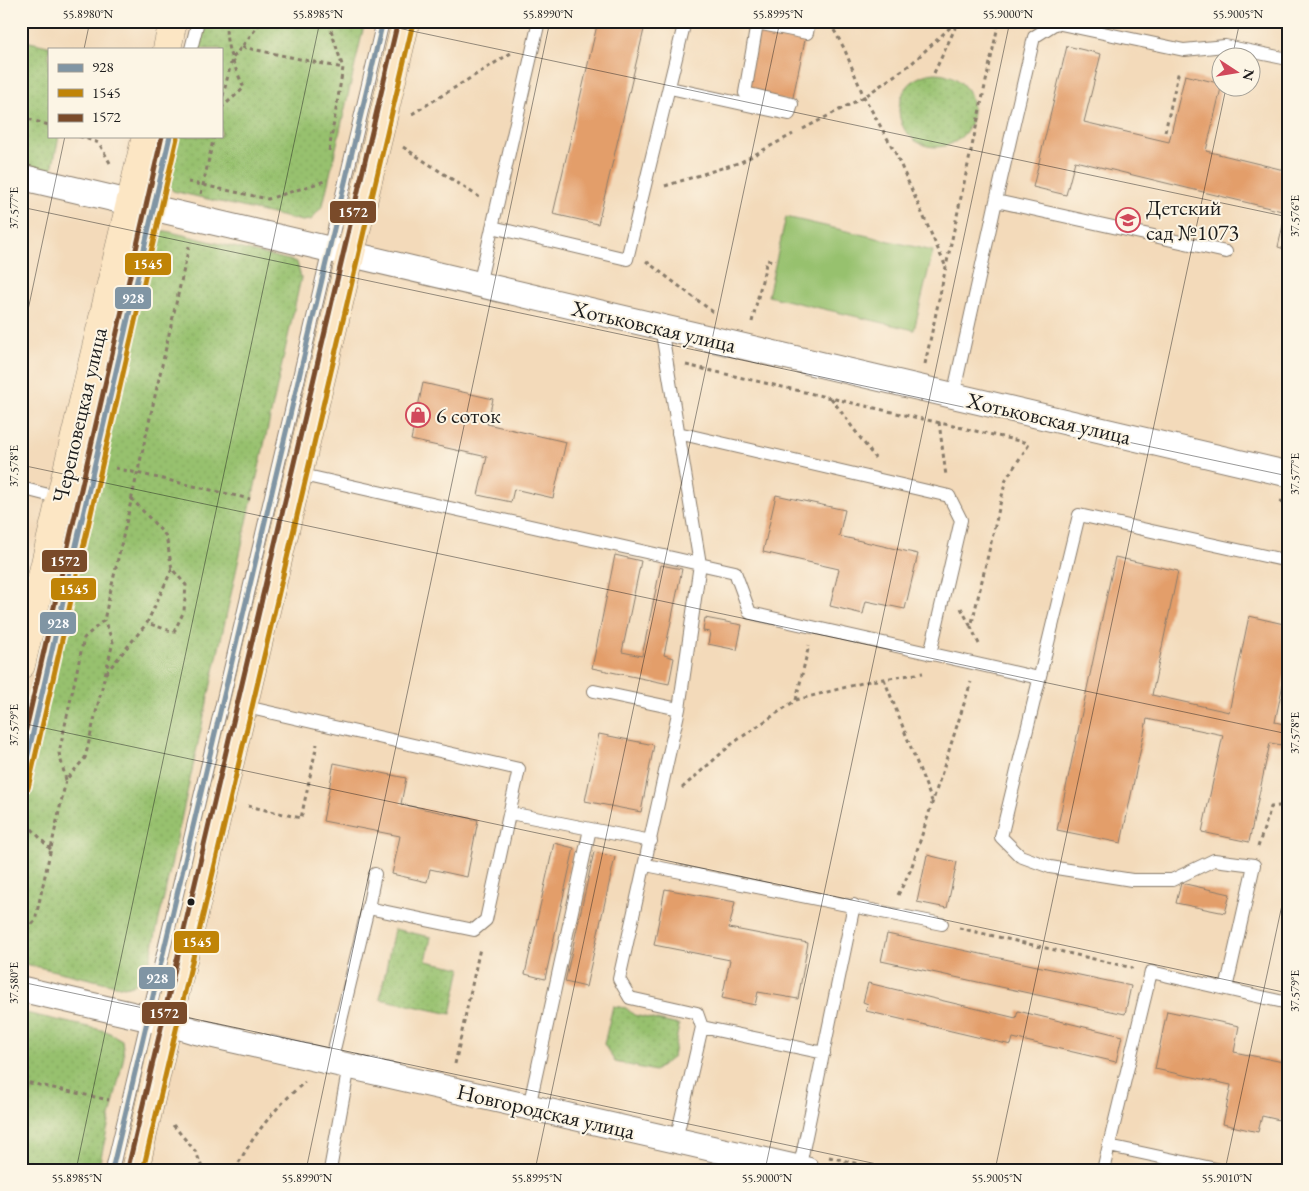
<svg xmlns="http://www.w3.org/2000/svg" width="1309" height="1191" font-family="'EB Garamond',serif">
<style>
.green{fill:url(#green-dots);stroke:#5a6e45}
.pitch{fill:#97c16e;stroke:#5a6e45}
.building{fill:#e39e6b}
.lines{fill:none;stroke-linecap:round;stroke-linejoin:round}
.lane-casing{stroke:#887b6b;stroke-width:14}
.street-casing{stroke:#887b6b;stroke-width:27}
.secondary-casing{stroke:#887b6b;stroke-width:29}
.path{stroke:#887b6b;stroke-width:3;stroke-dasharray:4 4;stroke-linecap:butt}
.lane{stroke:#fff;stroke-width:12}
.street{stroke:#fff;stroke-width:25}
.secondary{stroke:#fce6c4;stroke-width:28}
.bus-1-casing{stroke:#fcf5e5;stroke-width:9}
.bus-2-casing{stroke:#fcf5e5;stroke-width:9}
.bus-3-casing{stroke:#fcf5e5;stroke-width:9}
.bus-1{stroke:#8095a4;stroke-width:5}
.bus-2{stroke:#c08407;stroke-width:5}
.bus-3{stroke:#7a4b2a;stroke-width:5}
.ticks{fill:none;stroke:#1c1c1c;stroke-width:1;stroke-opacity:0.45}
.bus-dot{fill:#1c1c1c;stroke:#fcf5e5;stroke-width:2}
.labels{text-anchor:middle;stroke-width:4;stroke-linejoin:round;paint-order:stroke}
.poi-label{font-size:22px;fill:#1c1c1c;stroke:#fcf5e5;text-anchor:start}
.street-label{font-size:22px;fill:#1c1c1c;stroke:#fcf5e5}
.line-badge{stroke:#fcf5e5;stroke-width:2}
.badge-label{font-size:14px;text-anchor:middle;font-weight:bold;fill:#fff}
.neatline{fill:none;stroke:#1c1c1c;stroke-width:2}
.ticks-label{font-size:12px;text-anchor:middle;fill:#1c1c1c}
</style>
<defs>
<pattern id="green-dots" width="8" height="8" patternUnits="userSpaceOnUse" patternTransform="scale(1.25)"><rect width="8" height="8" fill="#97c16e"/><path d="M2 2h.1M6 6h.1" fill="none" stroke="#82a55f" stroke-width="1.8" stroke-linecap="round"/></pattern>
</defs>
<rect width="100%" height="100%" fill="#fcf5e5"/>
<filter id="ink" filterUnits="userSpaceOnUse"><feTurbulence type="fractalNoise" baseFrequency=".02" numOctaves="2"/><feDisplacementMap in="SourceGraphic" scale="10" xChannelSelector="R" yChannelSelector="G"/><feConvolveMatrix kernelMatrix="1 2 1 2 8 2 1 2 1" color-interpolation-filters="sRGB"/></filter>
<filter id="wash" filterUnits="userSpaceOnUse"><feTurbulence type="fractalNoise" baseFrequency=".0096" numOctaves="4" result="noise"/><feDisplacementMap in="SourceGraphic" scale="20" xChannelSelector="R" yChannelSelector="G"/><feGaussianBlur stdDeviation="1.12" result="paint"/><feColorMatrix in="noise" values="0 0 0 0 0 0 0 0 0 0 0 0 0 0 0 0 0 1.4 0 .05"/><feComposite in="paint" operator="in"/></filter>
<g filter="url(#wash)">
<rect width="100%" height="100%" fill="#f3daba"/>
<path class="green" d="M196,21H365L323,205L311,220L302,221L173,191L160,174L169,136H221V49H189Z
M21,40L61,49H49V136H59L52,170L21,163Z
M899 110a37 37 0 1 1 74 0a37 37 0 1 1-74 0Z
M155,231H166L297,262L301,278L148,969L136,984L124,987L21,963V789L148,238Z
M394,929L431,937L426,961L461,968L451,1014L380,999Z
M613,1006L626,1008L634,1015L679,1025L673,1057L655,1071L615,1062L604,1044Z
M21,1012L106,1031L122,1040L124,1056L98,1170H21Z"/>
<path class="pitch" d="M786,217L933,251L914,330L768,296Z"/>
<g id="blocks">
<path class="building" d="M598,21H646L598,224L553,214Z
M759,24L806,35L792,102L746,91Z
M1067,46L1101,54L1084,122L1169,142L1185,75L1222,84L1206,151L1288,171V250L1278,247L1286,212L1075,161L1066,195L1033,187Z
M423,383L493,399L487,424L566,442L553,498L514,489L511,502L478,495L487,457L411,440Z
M776,495L845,510L839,536L918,554L905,609L866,601L863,614L830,606L839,569L763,552Z
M615,555L641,561L622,652L642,656L661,565L682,569L664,655L674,658L669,684L592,668Z
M1115,557L1178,571L1152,695L1229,712L1249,616L1288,625V660L1275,722L1288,725V746L1270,743L1249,842L1202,832L1223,735L1147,719L1121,843L1057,830Z
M705,618L742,625L737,650L708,644L710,632L703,631Z
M599,734L654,745L641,812L585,801Z
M334,763L406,778L401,804L478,820L467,877L430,869L427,882L392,874L400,836L323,821Z
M554,843L574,848L545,979L525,974Z
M594,852L615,857L586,987L565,982Z
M927,855L957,862L947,908L917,902Z
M1181,883L1230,894L1225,913L1176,903Z
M665,889L735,902L729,928L808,943L798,999L758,992L755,1005L722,998L730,960L654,945Z
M887,934L1131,986L1125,1014L881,961Z
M868,983L1016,1018L1018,1011L1122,1036L1116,1062L1013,1038L1011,1045L866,1011L868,1004L863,1002Z
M1167,1011L1239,1026L1234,1052L1288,1063V1122L1262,1116L1258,1132L1223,1124L1231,1085L1155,1069Z"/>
</g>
</g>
<g filter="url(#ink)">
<use href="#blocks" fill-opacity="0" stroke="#887b6b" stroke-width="1"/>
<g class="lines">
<defs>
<path id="lane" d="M191,49L198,21
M670,88L789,114L792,104L745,93L757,23L807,33L809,21
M996,201L1034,37L1056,23L1184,50L1225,46L1288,59
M492,227L627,259L685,21
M479,285L539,21
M661,327L700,564L679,709
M953,396L996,201L1226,252
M678,433L949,496L961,520L930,654
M298,474L735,572L750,613L1039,678
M21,488L60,498
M21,582L40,586
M594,691L679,709L619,979L630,998L697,1013L702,1027L676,1140
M242,706L519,769L486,920L474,930L368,908L375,874
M21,786L170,136
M510,813L651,841
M646,865L942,924
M1226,989L1254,865L1214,860L1172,880H1132L1050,867L1020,856L1001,837L1079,515L1288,561
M702,1027L824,1053
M331,1062L368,908
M529,1107L590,829
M1109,1146L1221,1170
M112,1170L383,21
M330,1170L349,1066
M799,1170L854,905
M1103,1170L1151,972L1288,1003"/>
<path id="street" d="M21,177L1288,474
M21,989L168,1023L194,1031L807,1170"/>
<path id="secondary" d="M167,49L173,21
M21,665L146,136
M135,1170L168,1023L406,21"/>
</defs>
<use href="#lane" class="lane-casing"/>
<use href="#street" class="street-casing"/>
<use href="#secondary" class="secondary-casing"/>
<path class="path" d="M830,23L844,48L864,97L895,152L945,265
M1189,29L1190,21
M242,47L343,68
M934,73L958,22
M221,104L232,59L262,21
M221,108L244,88C235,67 223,44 227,21
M412,114L511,53
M21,117L49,125
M803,129L864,97L911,64L957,21
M1165,132L1179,70
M79,136L99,143L110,163
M403,147L479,197
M329,151L343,68L331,30V21
M188,182L268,199L325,181
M665,186L741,162L793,134
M201,194L214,136
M646,261L713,312
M752,322L767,260L776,261
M925,364L999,21
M686,365L1028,443
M831,398L875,458
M939,422L946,476
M115,468L250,499
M131,498L166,536L172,569L186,585L184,611L174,632L147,623
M1280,501L1288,503
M961,608L971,627
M979,644L971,627L1006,479L1030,443
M106,673L147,623L172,569
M884,679L932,801
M796,700L809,645
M66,780L59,753L84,638L104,620L190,242
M682,788L733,743L796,700L870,681L923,673
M248,806L301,818L317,744
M21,817L51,850
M1258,847L1271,807L1288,805
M898,895L911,869L971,682
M959,928L1133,968
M21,936L35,921L66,780L85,758L113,642L104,620
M455,1064L480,948
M21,1081L109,1100
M173,1125L196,1152L203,1170
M829,1157L884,1170
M235,1170C252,1136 276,1106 305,1082"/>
<use href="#lane" class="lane"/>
<use href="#street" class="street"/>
<use href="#secondary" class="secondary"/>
<defs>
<path id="bus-1" d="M21,785L170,136
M112,1170L383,21"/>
<path id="bus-2" d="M28,788L177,138
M143,1170L413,23"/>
<path id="bus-3" d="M21,751L162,136
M128,1168L398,21"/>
</defs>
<use href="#bus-1" class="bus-1-casing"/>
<use href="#bus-2" class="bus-2-casing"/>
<use href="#bus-3" class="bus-3-casing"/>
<use href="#bus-1" class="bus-1"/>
<use href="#bus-2" class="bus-2"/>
<use href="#bus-3" class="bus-3"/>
</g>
</g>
<path class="ticks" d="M365,21L1288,217M84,49L90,21M1232,58L1240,21M21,207L1288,476M21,343L65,136M21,465L1288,734M21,723L1288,993M21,982L905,1170M76,1170L320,21M306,1170L550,21M535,1170L780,21M765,1170L1010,21M995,1170L1226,88M1225,1170L1288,877"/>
<defs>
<symbol id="school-ring" viewBox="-11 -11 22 22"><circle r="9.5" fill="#fcf5e5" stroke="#d1495b" stroke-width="1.5"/><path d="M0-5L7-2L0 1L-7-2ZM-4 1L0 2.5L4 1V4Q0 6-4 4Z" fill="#d1495b"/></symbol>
<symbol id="shop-ring" viewBox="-11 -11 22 22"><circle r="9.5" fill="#fcf5e5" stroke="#d1495b" stroke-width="1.5"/><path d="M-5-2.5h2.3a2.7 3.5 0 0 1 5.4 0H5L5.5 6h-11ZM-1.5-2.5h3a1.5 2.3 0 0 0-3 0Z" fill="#d1495b"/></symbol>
</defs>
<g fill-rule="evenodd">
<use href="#school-ring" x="1114" y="206" width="28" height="28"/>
<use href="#shop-ring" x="404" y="401" width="28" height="28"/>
</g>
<circle class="bus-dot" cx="191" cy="902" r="4.5"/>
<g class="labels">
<g class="poi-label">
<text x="1146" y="215">Детский<tspan x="1146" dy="25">сад №1073</tspan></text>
<text x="436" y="423">6 соток</text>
</g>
<g class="street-label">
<text transform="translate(654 326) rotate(13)" y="8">Хотьковская улица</text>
<text transform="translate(79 415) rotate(-77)" y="8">Череповецкая улица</text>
<text transform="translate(1049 418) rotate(13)" y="8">Хотьковская улица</text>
<text transform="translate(546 1111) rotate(13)" y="8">Новгородская улица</text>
</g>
</g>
<g class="line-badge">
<rect x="329" y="200" width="48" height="24" rx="5" fill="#7a4b2a"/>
<rect x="124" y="252" width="48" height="24" rx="5" fill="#c08407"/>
<rect x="114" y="286" width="38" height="24" rx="5" fill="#8095a4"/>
<rect x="41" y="549" width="47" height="24" rx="5" fill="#7a4b2a"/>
<rect x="50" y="577" width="47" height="24" rx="5" fill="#c08407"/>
<rect x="39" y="611" width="38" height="24" rx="5" fill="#8095a4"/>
<rect x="173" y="930" width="47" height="24" rx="5" fill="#c08407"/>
<rect x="138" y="966" width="38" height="24" rx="5" fill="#8095a4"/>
<rect x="141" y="1001" width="47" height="24" rx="5" fill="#7a4b2a"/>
</g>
<g class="badge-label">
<text x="353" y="217">1572</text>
<text x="148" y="269">1545</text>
<text x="133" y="303">928</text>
<text x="65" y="566">1572</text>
<text x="74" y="594">1545</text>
<text x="58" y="628">928</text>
<text x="197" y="947">1545</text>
<text x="157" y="983">928</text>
<text x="164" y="1018">1572</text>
</g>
<rect width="1309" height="1191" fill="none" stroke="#fcf5e5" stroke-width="55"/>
<rect x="48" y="48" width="175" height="90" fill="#fcf5e5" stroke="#a29e95"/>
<rect x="58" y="64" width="25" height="8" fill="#8095a4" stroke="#a29e95"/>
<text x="92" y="72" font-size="15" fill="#1c1c1c">928</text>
<rect x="58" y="89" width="25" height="8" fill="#c08407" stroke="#a29e95"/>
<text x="92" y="98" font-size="15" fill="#1c1c1c">1545</text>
<rect x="58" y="114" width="25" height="8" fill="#7a4b2a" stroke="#a29e95"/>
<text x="92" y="122" font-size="15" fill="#1c1c1c">1572</text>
<g transform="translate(1236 72) rotate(102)"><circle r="24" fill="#fcf5e5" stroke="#a29e95"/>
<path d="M0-4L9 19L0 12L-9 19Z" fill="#d1495b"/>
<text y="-8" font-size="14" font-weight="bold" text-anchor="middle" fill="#1c1c1c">N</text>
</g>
<rect x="28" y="28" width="1254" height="1136" class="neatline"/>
<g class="ticks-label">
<text x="88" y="18">55.8980°N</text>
<text x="318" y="18">55.8985°N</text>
<text x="548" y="18">55.8990°N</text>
<text x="778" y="18">55.8995°N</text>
<text x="1008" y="18">55.9000°N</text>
<text x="1238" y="18">55.9005°N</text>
<text transform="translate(14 208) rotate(-90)" y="4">37.577°E</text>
<text transform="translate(1295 216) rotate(-90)" y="4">37.576°E</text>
<text transform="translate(14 466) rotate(-90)" y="4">37.578°E</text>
<text transform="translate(1295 474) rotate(-90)" y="4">37.577°E</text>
<text transform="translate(14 725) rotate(-90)" y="4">37.579°E</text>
<text transform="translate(1295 733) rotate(-90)" y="4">37.578°E</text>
<text transform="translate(14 983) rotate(-90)" y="4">37.580°E</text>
<text transform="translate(1295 991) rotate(-90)" y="4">37.579°E</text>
<text x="77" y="1182">55.8985°N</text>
<text x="307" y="1182">55.8990°N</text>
<text x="537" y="1182">55.8995°N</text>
<text x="767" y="1182">55.9000°N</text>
<text x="997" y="1182">55.9005°N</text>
<text x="1227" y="1182">55.9010°N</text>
</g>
</svg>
